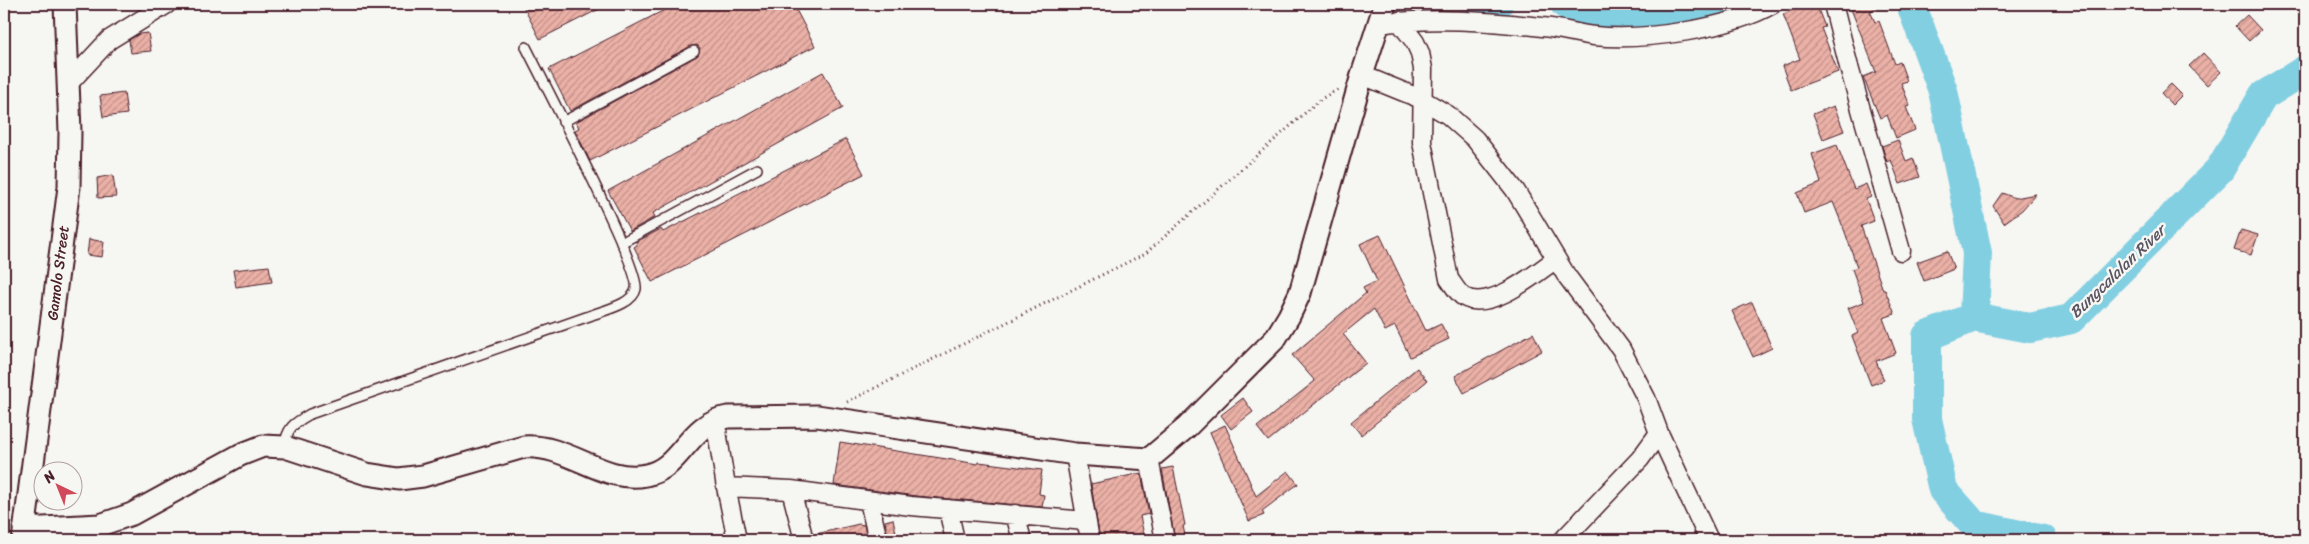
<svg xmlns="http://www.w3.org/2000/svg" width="2309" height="544" font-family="Sriracha,sans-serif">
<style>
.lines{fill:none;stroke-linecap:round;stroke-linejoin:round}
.river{stroke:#83cfe2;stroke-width:30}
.building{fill:url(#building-hatch);stroke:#4a1f2b}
.service-casing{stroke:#4a1f2b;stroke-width:12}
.minor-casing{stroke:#4a1f2b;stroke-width:21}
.tertiary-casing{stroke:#4a1f2b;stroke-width:25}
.path{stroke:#4a1f2b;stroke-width:3;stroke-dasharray:1 4;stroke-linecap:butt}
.service{stroke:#f6f6f2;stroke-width:9}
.minor{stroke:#f6f6f2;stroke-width:18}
.tertiary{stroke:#f6f6f2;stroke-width:21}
.labels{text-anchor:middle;stroke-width:5;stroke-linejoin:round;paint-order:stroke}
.street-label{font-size:15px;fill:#4a1f2b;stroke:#f6f6f2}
.water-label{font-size:16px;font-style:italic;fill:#5b5462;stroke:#f6f6f2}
</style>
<defs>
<pattern id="building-hatch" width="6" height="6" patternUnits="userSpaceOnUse" patternTransform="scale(1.25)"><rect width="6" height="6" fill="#ebb1a7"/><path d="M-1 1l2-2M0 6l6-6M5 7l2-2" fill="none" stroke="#c08f88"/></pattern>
</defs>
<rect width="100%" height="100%" fill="#f6f6f2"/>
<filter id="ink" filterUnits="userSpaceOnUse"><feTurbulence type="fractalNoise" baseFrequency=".02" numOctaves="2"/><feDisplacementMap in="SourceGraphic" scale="10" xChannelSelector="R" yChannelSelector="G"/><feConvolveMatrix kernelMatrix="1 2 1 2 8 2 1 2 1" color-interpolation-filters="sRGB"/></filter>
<g filter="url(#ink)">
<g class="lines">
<path class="river" d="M1481,4L1485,6L1498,4
M1565,4L1635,25L1711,9L1720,4
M1911,4L1943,91L1977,253L1974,317
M2043,540L1974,525L1943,490L1927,419V336L1974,317L2030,328L2071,319L2220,169L2263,96L2305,70"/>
</g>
<path class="building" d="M522,4H609L540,39Z
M676,4H793L815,46L590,161L575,130L579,128L576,122L697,56L700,48L697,45L691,46L570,111L549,69Z
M1809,4H1816L1825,27L1821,28L1838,72L1791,90L1782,66L1800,59L1783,14Z
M1849,4H1888L1870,11L1875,22L1879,21L1895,64L1900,62L1907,81L1901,83L1910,106L1906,107L1915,130L1896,138L1887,115L1880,118L1863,77L1876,72Z
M2247,15L2261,30L2249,41L2235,26Z
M148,33L151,51L131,53L129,40L139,34Z
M2203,53L2221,72L2207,85L2189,66Z
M823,72L843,108L653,213L655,217L630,231L608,191Z
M2171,84L2182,95L2172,105L2161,93Z
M124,93L127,114L103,117L100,96Z
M1834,106L1844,131L1823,139L1813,114Z
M846,139L864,174L652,282L634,247L637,245L636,242L661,229L663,232Z
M1898,140L1906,161L1913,158L1920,177L1900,184L1891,160L1887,162L1882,146Z
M1837,145L1854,189L1866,184L1871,197L1866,199L1874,221L1861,226L1883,290H1885L1895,314L1883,318L1896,353L1876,361L1884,380L1871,385L1852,336L1858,333L1848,308L1864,302L1852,269L1857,267L1845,232L1833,202L1804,213L1797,193L1821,183L1812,154Z
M113,175L116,197L98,198L97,178Z
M2002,193L2015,198L2036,194L2022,210L2004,223L1993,206Z
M2241,230L2258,235L2251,255L2234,250Z
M1380,235L1426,331L1441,324L1449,339L1410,357L1395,326L1385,331L1374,309L1343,334L1366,363L1268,441L1257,427L1315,381L1292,355L1366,293L1363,288L1377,281L1360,244Z
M89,239L104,242L102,257L87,255Z
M1947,251L1954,269L1924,281L1917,262Z
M269,266L272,282L236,287L233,270Z
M1752,302L1772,348L1753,357L1732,311Z
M1533,333L1542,351L1464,393L1455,376Z
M1417,368L1427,381L1361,435L1351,422Z
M1243,398L1253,412L1231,429L1221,415Z
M1225,425L1256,496L1288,471L1298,484L1262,511L1264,515L1249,521L1210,432Z
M840,442L978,464L979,462L1042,470L1039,494L1044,495L1042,507L916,496L834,485Z
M1173,467L1185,525L1183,526L1186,540H1175L1162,469Z
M1141,473L1149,514L1140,516L1145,540H1100L1091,484Z
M893,519L897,537L888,538L885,521Z
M859,524L864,525L867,540H817L816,534Z"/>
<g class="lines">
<defs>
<path id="service" d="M563,122L694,51
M621,243L757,169
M285,447C286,428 294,423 310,414L592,315C605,310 633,304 636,289C641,268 542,79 526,47"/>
<path id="minor" d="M1833,4L1849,67L1901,251
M1399,21L1415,42L1420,53L1423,69L1422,142L1449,279C1453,284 1458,294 1464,297C1490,312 1535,274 1556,259
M1378,24C1433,17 1487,21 1542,27C1559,28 1577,34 1594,36C1644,41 1730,29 1773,4
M1362,75L1421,99L1448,115L1475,139L1515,190L1566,275L1621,349L1646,398L1659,433L1640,459L1563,540
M68,84L109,40L167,4
M715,419L726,487
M1659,433L1709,540
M1075,454L1090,540
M1149,459L1165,540
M791,490L804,540
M869,501L878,540
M948,509L955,540
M1015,514L1022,540
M737,540L726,487L791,490L911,506L1086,521"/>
<path id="tertiary" d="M24,529L100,525L132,514L240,455L263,446L285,447L367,474L399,479L423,476L524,447C569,444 603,484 646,475C683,468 687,423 728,417L817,416L1075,454L1149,459L1187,427L1275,339L1289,316L1300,293L1362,75L1385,4
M23,540L69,187L70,132L65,4"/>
</defs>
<use href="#service" class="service-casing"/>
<use href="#minor" class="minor-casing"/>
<use href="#tertiary" class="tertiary-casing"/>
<path class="path" d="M847,402L1146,253L1321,99L1340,88"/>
<use href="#service" class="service"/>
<use href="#minor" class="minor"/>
<use href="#tertiary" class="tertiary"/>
</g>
</g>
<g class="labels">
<g class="street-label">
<text transform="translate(58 273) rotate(-83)" y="5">Gamolo Street</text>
</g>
<g class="water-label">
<text transform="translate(2117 271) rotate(-44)" y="6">Bungcalalan River</text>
</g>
</g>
<rect width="2309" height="544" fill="none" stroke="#f6f6f2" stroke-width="20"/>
<rect x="10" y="10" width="2289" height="524" fill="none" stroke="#4a1f2b" stroke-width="2" filter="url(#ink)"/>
<g transform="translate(58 486) rotate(317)"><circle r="24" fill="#f6f6f2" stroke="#b1a0a2"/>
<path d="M0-4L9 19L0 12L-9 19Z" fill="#d1495b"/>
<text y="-8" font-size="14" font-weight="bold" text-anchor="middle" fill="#4a1f2b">N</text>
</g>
</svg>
